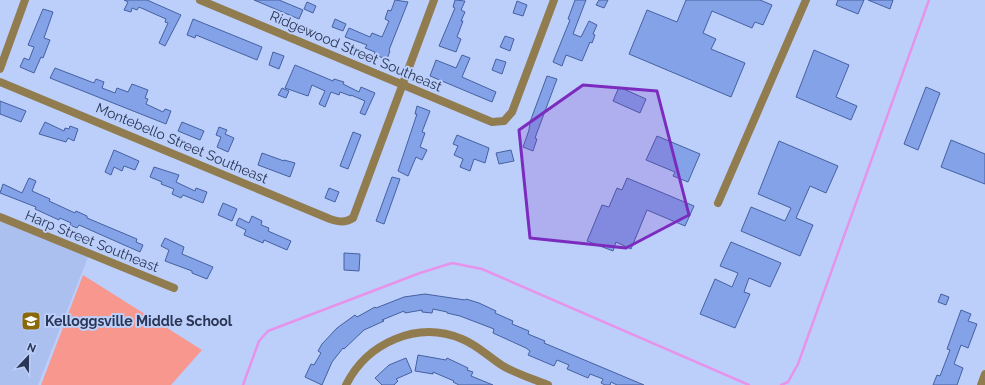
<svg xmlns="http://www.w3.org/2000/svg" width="985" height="385" font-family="Raleway,sans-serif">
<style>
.built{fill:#abc0ef}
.green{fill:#f8978e}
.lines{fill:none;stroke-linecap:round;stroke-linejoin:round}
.stream{stroke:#e693ea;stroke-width:2.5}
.building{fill:#83a2e7;stroke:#4661a1}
.street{stroke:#917c4f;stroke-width:8}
.marked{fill:#7b2cbf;fill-opacity:0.2;stroke:#7b2cbf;stroke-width:3;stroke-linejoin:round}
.labels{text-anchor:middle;stroke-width:4;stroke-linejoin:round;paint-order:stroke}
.street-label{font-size:14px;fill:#2a3653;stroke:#bccffb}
.poi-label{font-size:14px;font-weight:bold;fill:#2a3653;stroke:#bccffb;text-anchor:start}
</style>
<rect width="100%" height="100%" fill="#bccffb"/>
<path class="built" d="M0,221L88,257L38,385H0Z"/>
<path class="green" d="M83,275L202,350L171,385H41Z"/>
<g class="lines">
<path class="stream" d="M243,385L259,341L268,331L420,273L452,263L482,269L749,385
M781,385L788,382L798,364L929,0"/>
</g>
<path class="building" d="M124,0H147L181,15L165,46L159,43L168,23L165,22L166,19L139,7L137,10L132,8L131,12L124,10L128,2Z
M254,0H279L303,10L299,19Z
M395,0L408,2L389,50L390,51L387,59L374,55L375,52L365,48L367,45L345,37L349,28L370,37L372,33L382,37L389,21L385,19L388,10L391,11Z
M455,0L465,1L461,10L465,12L461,21H463L457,37L461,39L456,52L439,46L455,8L453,7Z
M575,0H586L573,34L581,37L589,21L597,25L593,34L595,35L592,43L590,42L582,61L566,55L562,66L553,62L570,20L568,19Z
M599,0H608L604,8L596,5Z
M686,0H760L772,5L763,25L755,22L752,28L712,11L703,33L716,39L711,49L745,63L731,97L629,54L647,10L677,22Z
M838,0H864L858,14L836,5Z
M868,0H893L890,9Z
M517,1L527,5L523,16L513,13Z
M307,2L316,6L313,13L304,9Z
M43,9L53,12L44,38L50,40L43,58L41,57L34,73L20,67L24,58L29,60L34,47L28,45Z
M193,19L262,47L257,60L196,35L195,38L187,35Z
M335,19L346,24L343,31L332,27Z
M505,36L514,39L510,51L500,47Z
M814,50L849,65L836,97L857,106L851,120L796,97Z
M273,52L284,56L279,69L269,65Z
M462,55L470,58L462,77L496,92L492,102L430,76L436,60L456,68Z
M496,59L506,62L502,74L492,70Z
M295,65L333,81L334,79L344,82L343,84L359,92L361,87L375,93L365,115L360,113L365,101L351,95V96L340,92L339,95L331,92L325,107L319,104L325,91L312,85L308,96L285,88Z
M55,68L94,83L96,79L104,82L102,88L115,93L117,88L128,92L132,84L148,90L145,98L148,99L146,104L163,112L165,109L171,111L166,124L50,78Z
M547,76L557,79L535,138L537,139L533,151L523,147L529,130L530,122Z
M619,87L646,99L640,113L613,101Z
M926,87L940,93L918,150L904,144Z
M282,88L289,91L286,98L278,95Z
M0,101L26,111L21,122L0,114Z
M417,106L430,111L422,132L425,133L420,147L427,150L422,160L416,157L408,176L398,171L417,114H415Z
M45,122L64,131L65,128L69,129L70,126L78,129L74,141L68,138L66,142L39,134Z
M182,122L204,131L200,140L178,131Z
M219,127L227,130L225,134L234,138L228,152L217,147L221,137L216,135Z
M353,132L361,135L348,169L340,166Z
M457,135L489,148L485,163L474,159L470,171L460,167L463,159L454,155L458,146L453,144Z
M657,136L700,154L688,182L673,176L675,172L646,160Z
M951,140L985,154V184L941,167Z
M779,141L838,166L826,193L810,186L796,218L813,225L800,256L741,231L751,207L785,221L791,208L758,194Z
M114,150L139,161L135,170L124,166L122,171L114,167L111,175L105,172Z
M511,150L514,161L499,164L496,153Z
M262,153L284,161V160L295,163L290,177L258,165Z
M154,167L179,175L176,182L195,191L196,188L207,192L203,203L183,195L181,198L172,194L174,189L161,184L162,182L150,177Z
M392,177L400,179L384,224L376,221Z
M29,178L36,181L32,191L50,199L49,201L75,213L76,211L87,216V218L137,239L136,242L143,245L140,252L79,225L77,228L70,225L71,223L60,218L59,220L35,209L36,207L0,193L3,184L22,193Z
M627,178L694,206L685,226L647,210L631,249L616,242L613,251L587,241L602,205L609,207L617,188L622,190Z
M329,188L339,192L335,202L325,198Z
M223,203L237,209L232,221L218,215Z
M252,216L262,221L261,225L269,228L268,231L291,241L287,250L264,240L263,243L244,235L246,230L236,225L239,218L249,223Z
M165,238L184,247L182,254L213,267L207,279L192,273V271L165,261L169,250L161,246Z
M731,242L781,263L770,287L749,278L744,292L750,294L735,328L700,314L715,279L732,287L738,273L720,266Z
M344,253L360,254L359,271L344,270Z
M425,294L465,300L466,299L479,303L496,311L495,313L513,321L512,324L529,331L528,334L545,341L544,343L644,385H617L611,382L610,385H605L601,383L603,379L590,374L588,378L567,369L569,365L557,360L554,366L528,355L530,351L526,348L493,333L494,329L460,316L447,313V312L433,309L432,313L422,312V310L405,313L404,311L382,320L384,321L364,330L344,349L343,348L332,362L322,385L305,377L311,364L314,365L321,353L318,351L322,344L337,328L355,315L357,317L375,307L376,308L404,297Z
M941,294L949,297L946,305L938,302Z
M961,310L971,314L968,321L977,324L968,348L961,345L954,364L963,368L957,385H933L937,375L940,376L950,350L947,349Z
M418,355L446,360L447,358L468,368L467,370L473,372L471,376L493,385H459L453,382L454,381L433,372V374L415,371Z
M406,358L412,372L396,379L398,381L394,385H382L375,378L389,365Z"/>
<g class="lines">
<path class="street" d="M200,0L492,122L504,121L512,112L554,0
M0,69L25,0
M0,82L330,219C339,222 345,223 353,218L434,0
M718,203L806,0
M0,217L174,288
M346,385C367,343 417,320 462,339C477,345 489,357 503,366C517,374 533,379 548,385
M981,385L985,374"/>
</g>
<path class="marked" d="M583,85L657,91L689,215L626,248L530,238L519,130Z"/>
<defs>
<symbol id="school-square" viewBox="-11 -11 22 22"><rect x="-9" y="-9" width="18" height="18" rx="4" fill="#8b6909" stroke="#bccffb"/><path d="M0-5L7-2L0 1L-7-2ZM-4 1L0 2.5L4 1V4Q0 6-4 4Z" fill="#fff"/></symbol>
</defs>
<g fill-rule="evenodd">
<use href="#school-square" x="20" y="310" width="22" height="22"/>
</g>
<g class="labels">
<g class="street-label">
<text transform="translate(356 51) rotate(23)" y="5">Ridgewood Street Southeast</text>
<text transform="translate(182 143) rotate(23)" y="5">Montebello Street Southeast</text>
<text transform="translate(92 241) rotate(22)" y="5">Harp Street Southeast</text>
</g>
<g class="poi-label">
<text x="45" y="326">Kelloggsville Middle School</text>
</g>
</g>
<g transform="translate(28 357) rotate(22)" stroke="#bccffb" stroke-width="3" paint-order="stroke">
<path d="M0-3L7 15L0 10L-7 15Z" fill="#2a3653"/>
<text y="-6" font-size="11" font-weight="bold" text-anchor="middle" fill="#2a3653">N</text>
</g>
</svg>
